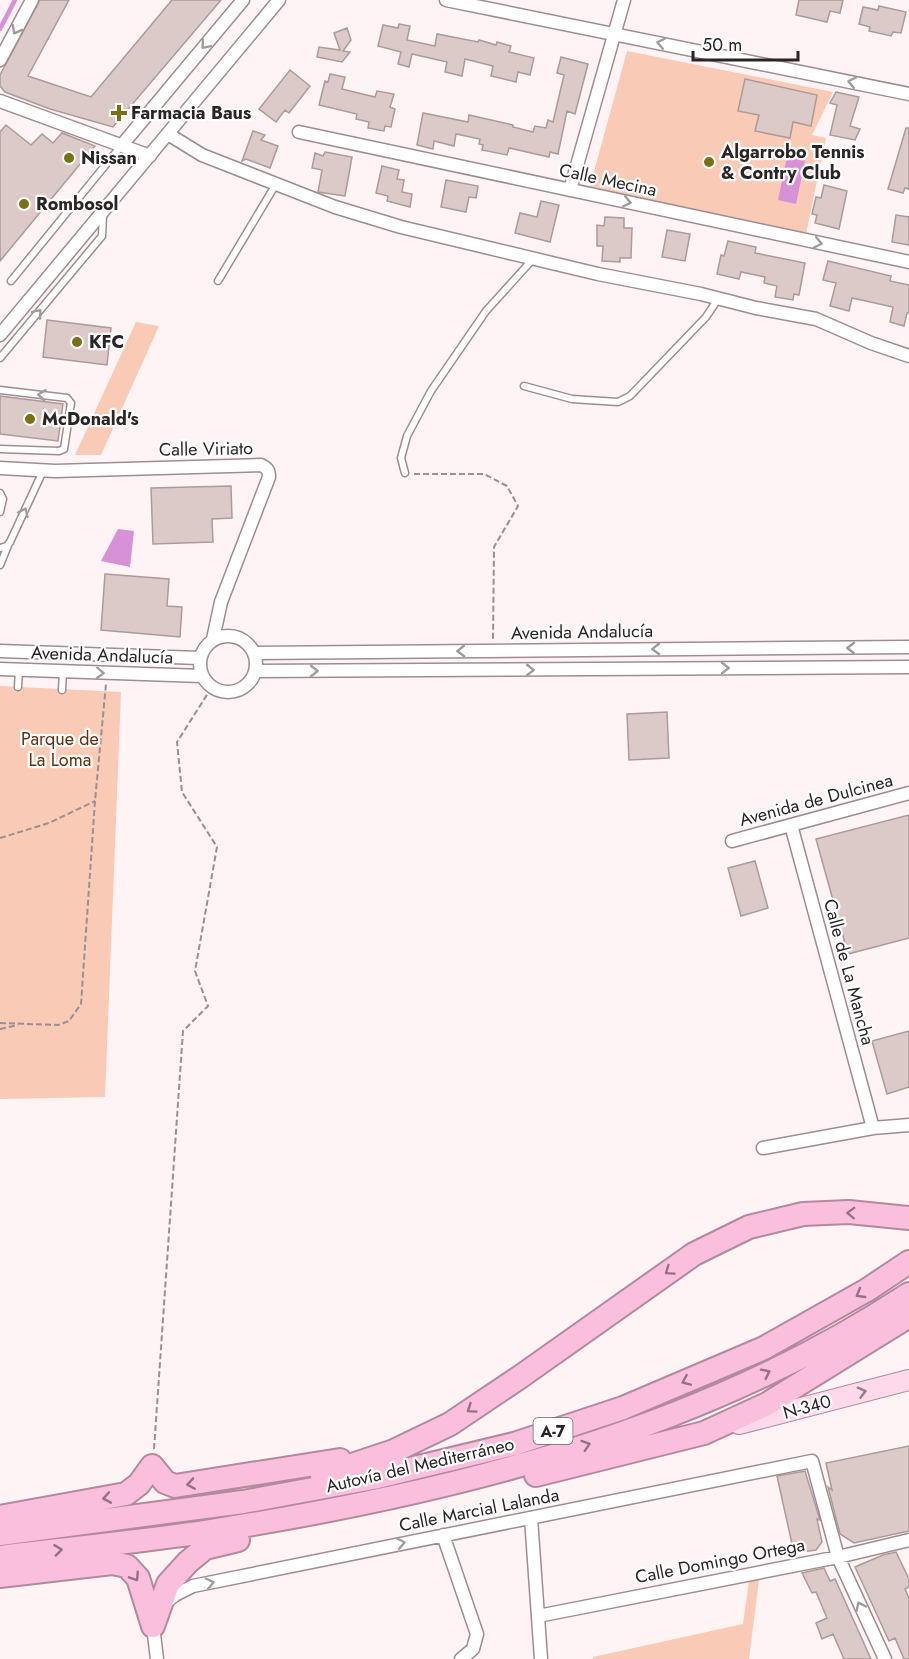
<svg xmlns="http://www.w3.org/2000/svg" width="909" height="1659" font-family="Jost,sans-serif">
<style>
.green{fill:#f9cab5}
.water{fill:#d791d6}
.lines{fill:none;stroke-linecap:round;stroke-linejoin:round}
.stream{stroke:#d791d6;stroke-width:4.5}
.building{fill:#dccac8;stroke:#ac9b99;stroke-width:1.5}
.service-casing{stroke:#9e8d90;stroke-width:9}
.minor-casing{stroke:#9e8d90;stroke-width:15}
.primary-casing{stroke:#b2899d;stroke-width:22}
.motorway-casing{stroke:#b2899d;stroke-width:26}
.path{stroke:#999091;stroke-width:2;stroke-dasharray:6 3;stroke-linecap:butt}
.service{stroke:#fff;stroke-width:6}
.minor{stroke:#fff;stroke-width:12}
.primary{stroke:#fdd9eb;stroke-width:20}
.motorway{stroke:#fbbfde;stroke-width:22}
.oneway{stroke:#a09c9d}
.oneway2{stroke:#937282}
.oneway3{stroke:#947e88}
.poi-dot{fill:#787112;stroke:#fff;stroke-width:2}
.labels{text-anchor:middle;stroke-width:4.5;stroke-linejoin:round;paint-order:stroke}
.shield{fill:#fff;stroke:#6b6666;stroke-width:1.5}
.shield-label{font-size:16px;font-weight:bold;fill:#2b2425}
.poi-label{font-size:18px;font-weight:bold;fill:#2b2425;stroke:#fff;text-anchor:start}
.street-label{font-size:18px;fill:#2b2425;stroke:#fff}
.park-label{font-size:18px;fill:#672e0f;stroke:#fff}
</style>
<rect width="100%" height="100%" fill="#fff4f5"/>
<path class="green" d="M627,51L833,92L812,135L826,138L806,234L590,186Z
M136,322L159,326L101,455H75Z
M0,686L121,692L105,1097L0,1099Z
M760,1572L749,1659H593V1657L743,1624L750,1574Z"/>
<path class="water" d="M787,157L805,161L796,204L778,200Z
M118,529L134,531L130,567L101,561Z"/>
<g class="lines">
<path class="stream" d="M0,29L15,0"/>
</g>
<path class="building" d="M40,0H69L28,76L91,97L172,0H221L113,127L50,109L5,92L0,86V75Z
M799,0H843L840,13L830,11L827,22L796,15Z
M879,6L906,12L901,33L893,32L891,36L869,31L870,27L859,24L863,7L878,10Z
M399,24L410,26L407,40L435,46L437,34L478,42L479,40L496,45L497,42L511,46L509,52L534,58L530,75L518,72L516,82L491,76L493,66L465,59L462,76L445,72L447,62L412,54L409,67L398,64L401,52L378,46L383,25L398,28Z
M347,28L351,40L343,51L350,52L342,62L317,57L319,47L340,50L334,33Z
M561,57L588,64L575,114L567,111L558,154L550,152L549,157L509,148L507,155L482,150L483,145L479,144L480,139L456,134L454,146L434,141L433,149L417,145L423,113L468,122L469,115L513,125V127L533,132L535,126L546,128L548,120L553,122L564,75L557,73Z
M290,70L310,86L289,113L285,110L276,122L259,109Z
M330,74L345,77L342,89L375,97L377,91L394,94L390,107L395,109L391,127L385,126L384,131L368,128L369,122L356,119L357,114L319,105L325,81L328,82Z
M745,79L817,95L811,126L793,122L790,138L755,131L759,115L738,111Z
M836,92L859,97L850,126L860,129L855,140L830,135L837,105L830,103Z
M6,125L31,145L42,134L53,143L62,133L95,146L0,261V132Z
M906,128H909V189L905,188L903,193L888,189Z
M253,131L265,135L261,140L278,146L270,168L246,159L242,161Z
M325,152L352,157L345,196L318,192L322,170L312,168L315,153L323,156Z
M382,166L399,170L397,179L404,180L402,192L412,194L410,207L387,201L388,196L376,193Z
M446,180L478,186L476,198L469,197L466,212L441,207Z
M824,185L847,191L839,229L815,223L817,215L812,214L816,197L821,198Z
M541,201L559,205L550,242L515,233L520,213L537,217Z
M896,215L909,217V245L892,242Z
M605,217L624,218V228H632L631,258H620V262L602,261L603,246H597V225L604,226Z
M667,230L690,234L685,261L662,257Z
M728,241L756,247L755,253L805,263L799,295L794,294L793,300L775,297L777,286L764,283L765,277L741,272L739,279L717,274L721,255L724,256Z
M828,261L891,276L890,281L909,285V313H907L904,326L890,322L893,307L852,298L849,311L830,306L836,283L823,280Z
M47,320L111,328L107,365L43,357Z
M0,396L63,404L58,441L0,434Z
M231,486L232,518L212,519L213,542L153,544L151,488Z
M105,574L169,579L167,606L182,607L180,637L101,630Z
M667,712L669,758L629,760L627,714Z
M909,815V938L848,954L816,839Z
M755,861L768,908L741,916L728,868Z
M909,1031V1087L887,1094L872,1041Z
M909,1446V1531L854,1543L840,1534L828,1487L832,1490L826,1463Z
M805,1471L820,1520L817,1519L822,1542L816,1550L794,1553L777,1476Z
M896,1552L909,1579V1587L905,1589L909,1598V1659H904L895,1638L889,1641L855,1567L883,1555Z
M824,1568L830,1581L835,1579L871,1659H844L833,1634L822,1639L816,1623L827,1618L816,1592L812,1593L802,1573Z"/>
<g class="lines">
<defs>
<path id="service" d="M11,281L121,146
M218,281L276,184
M0,358L102,236L103,215
M524,386L572,399L618,402L630,396L706,317L718,299
M0,390L67,398L71,403L64,449L59,451L0,449
M405,473L401,458L407,436L431,391L486,311L533,259
M0,493L3,499L0,512
M0,548L7,546L10,542L43,471
M0,565L9,543
M18,687L19,670
M62,690L63,671"/>
<path id="minor" d="M446,0L909,94
M0,60L32,0
M0,101L150,156
M299,132L909,262
M168,134L202,155L335,207L401,227L598,274L701,294L756,308L816,319L871,343L909,356
M122,145L243,0
M570,190L624,0
M0,335L279,0
M0,468L55,471L261,465C267,468 269,470 269,477L221,602L213,639
M200 664a28 28 0 1 1 56 0a28 28 0 1 1-56 0Z
M0,651L199,658
M254,653L909,647
M0,669L202,676
M255,671L909,667
M791,825L873,1128
M732,841L909,793
M763,1148L873,1128L909,1125
M531,1518L541,1659
M443,1535L477,1634L473,1649L461,1659
M164,1604L175,1595L193,1586L812,1461L838,1557L885,1659
M538,1616L838,1557L909,1540
M153,1626L157,1659"/>
<path id="primary" d="M739,1424L909,1380"/>
<path id="motorway" d="M322,1475L394,1451L450,1424L520,1377L694,1254L749,1227L803,1214L849,1212L909,1218
M536,1475L704,1433L767,1404L909,1316
M0,1517L126,1494L139,1484L152,1466L165,1482L175,1486L340,1460
M0,1534L243,1502L373,1478L514,1444L623,1408L764,1348L867,1290L909,1262
M0,1557C70,1548 140,1542 210,1531C453,1493 701,1431 909,1294
M0,1576L112,1563L127,1566L138,1578L153,1626
M153,1626L168,1584L188,1562L205,1548L238,1540"/>
</defs>
<use href="#service" class="service-casing"/>
<use href="#minor" class="minor-casing"/>
<use href="#primary" class="primary-casing"/>
<use href="#motorway" class="motorway-casing"/>
<path class="path" d="M414,474H484L507,486L518,506L494,547L493,639
M0,838L49,823L95,801
M0,1023L58,1025L69,1021L81,1004L95,801L106,684
M0,1029L18,1025
M154,1449L183,1031L208,1006L195,971L217,847L182,792L177,742L212,687"/>
<use href="#service" class="service"/>
<use href="#minor" class="minor"/>
<use href="#primary" class="primary"/>
<use href="#motorway" class="motorway"/>
</g>
<defs><path id="oneway-chevron" d="M-2-3.5L2.5 0L-2 3.5" fill="none" stroke-width="1.6" stroke-linecap="round" stroke-linejoin="round" transform="scale(1.5)"/></defs>
<g class="oneway">
<use href="#oneway-chevron" transform="translate(16 30) rotate(118)"/>
<use href="#oneway-chevron" transform="translate(661 43) rotate(-168)"/>
<use href="#oneway-chevron" transform="translate(205 45) rotate(130)"/>
<use href="#oneway-chevron" transform="translate(852 82) rotate(-168)"/>
<use href="#oneway-chevron" transform="translate(627 202) rotate(12)"/>
<use href="#oneway-chevron" transform="translate(818 243) rotate(12)"/>
<use href="#oneway-chevron" transform="translate(38 313) rotate(-50)"/>
<use href="#oneway-chevron" transform="translate(42 395) rotate(-173)"/>
<use href="#oneway-chevron" transform="translate(24 512) rotate(-65)"/>
<use href="#oneway-chevron" transform="translate(851 648) rotate(180)"/>
<use href="#oneway-chevron" transform="translate(656 649) rotate(179)"/>
<use href="#oneway-chevron" transform="translate(461 651) rotate(179)"/>
<use href="#oneway-chevron" transform="translate(725 668)"/>
<use href="#oneway-chevron" transform="translate(530 670)"/>
<use href="#oneway-chevron" transform="translate(314 671)"/>
<use href="#oneway-chevron" transform="translate(100 673) rotate(2)"/>
<use href="#oneway-chevron" transform="translate(401 1543) rotate(-12)"/>
<use href="#oneway-chevron" transform="translate(210 1583) rotate(-12)"/>
<use href="#oneway-chevron" transform="translate(860 1606) rotate(-115)"/>
</g>
<g class="oneway2">
<use href="#oneway-chevron" transform="translate(851 1213) rotate(-178)"/>
<use href="#oneway-chevron" transform="translate(669 1271) rotate(145)"/>
<use href="#oneway-chevron" transform="translate(860 1294) rotate(150)"/>
<use href="#oneway-chevron" transform="translate(766 1373) rotate(-26)"/>
<use href="#oneway-chevron" transform="translate(686 1381) rotate(157)"/>
<use href="#oneway-chevron" transform="translate(471 1409) rotate(146)"/>
<use href="#oneway-chevron" transform="translate(586 1445) rotate(-18)"/>
<use href="#oneway-chevron" transform="translate(191 1484) rotate(171)"/>
<use href="#oneway-chevron" transform="translate(107 1498) rotate(170)"/>
<use href="#oneway-chevron" transform="translate(58 1550) rotate(-7)"/>
<use href="#oneway-chevron" transform="translate(135 1577) rotate(57)"/>
</g>
<use class="oneway3" href="#oneway-chevron" transform="translate(862 1392) rotate(-15)"/>
<g class="poi-dot">
<path d="M116 104h6v6h6v6h-6v6h-6v-6h-6v-6h6z"/>
<circle cx="69" cy="158" r="6"/>
<circle cx="709" cy="162" r="6"/>
<circle cx="24" cy="204" r="6"/>
<circle cx="77" cy="342" r="6"/>
<circle cx="30" cy="419" r="6"/>
</g>
<g class="labels">
<rect class="shield" x="533.5" y="1418" width="39" height="26" rx="4.5"/>
<g class="shield-label">
<text x="553" y="1437">A-7</text>
</g>
<g class="poi-label">
<text x="131" y="119">Farmacia Baus</text>
<text x="721" y="158">Algarrobo Tennis<tspan x="721" dy="21">&amp; Contry Club</tspan></text>
<text x="81" y="164">Nissan</text>
<text x="36" y="210">Rombosol</text>
<text x="89" y="348">KFC</text>
<text x="42" y="425">McDonald's</text>
</g>
<g class="street-label">
<text transform="translate(608 180) rotate(12)" y="6">Calle Mecina</text>
<text transform="translate(206 449) rotate(-1)" y="6">Calle Viriato</text>
<text transform="translate(582 632) rotate(-1)" y="6">Avenida Andalucía</text>
<text transform="translate(102 655) rotate(2)" y="6">Avenida Andalucía</text>
<text transform="translate(816 800) rotate(-15)" y="6">Avenida de Dulcinea</text>
<text transform="translate(849 972) rotate(75)" y="6">Calle de La Mancha</text>
<text transform="translate(807 1407) rotate(-15)" y="6">N-340</text>
<text transform="translate(420 1465) rotate(-13)" y="6">Autovía del Mediterráneo</text>
<text transform="translate(479 1510) rotate(-11)" y="6">Calle Marcial Lalanda</text>
<text transform="translate(720 1561) rotate(-11)" y="6">Calle Domingo Ortega</text>
</g>
<g class="park-label">
<text x="60" y="745">Parque de<tspan x="60" dy="21">La Loma</tspan></text>
</g>
</g>
<path d="M693 51v9h105v-9" fill="none" stroke="#2b2425" stroke-width="3"/>
<text x="702" y="51" font-size="18" fill="#2b2425" stroke="#ffffff" stroke-width="4.5" paint-order="stroke">50 m</text>
</svg>
